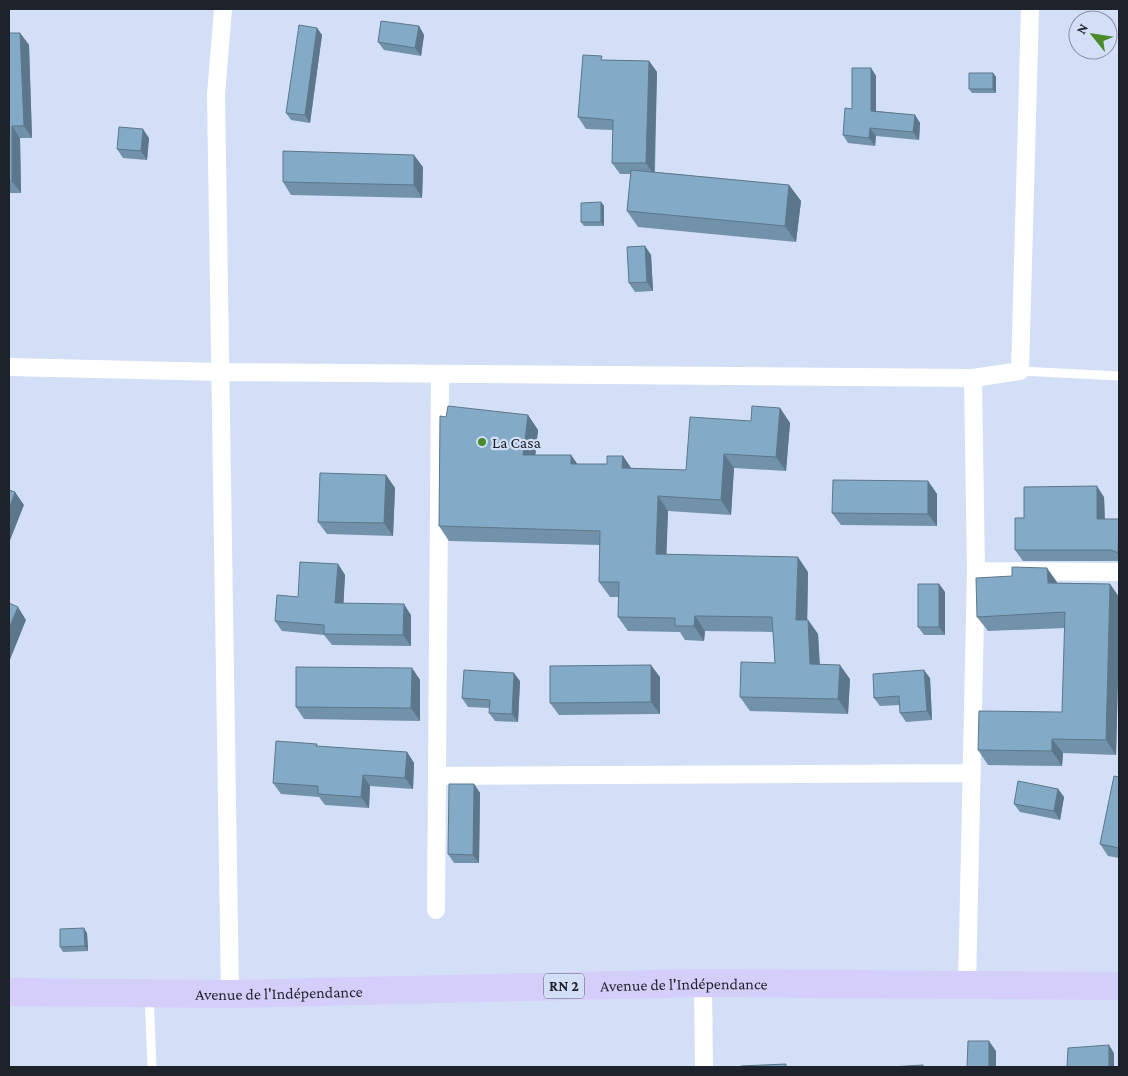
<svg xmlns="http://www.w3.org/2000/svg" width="1128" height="1076" font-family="'Crimson Pro',serif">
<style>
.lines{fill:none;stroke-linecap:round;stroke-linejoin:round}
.lane{stroke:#fff;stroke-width:9}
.street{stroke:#fff;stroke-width:18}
.primary{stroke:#d5cefa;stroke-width:28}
.wall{fill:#7192aa}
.shaded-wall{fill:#5c778b}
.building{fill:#83aac6;stroke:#5c778b}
.poi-dot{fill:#4a8a2b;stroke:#d3dff7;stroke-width:2}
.labels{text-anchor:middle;stroke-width:4.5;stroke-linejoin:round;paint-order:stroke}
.shield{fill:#d3dff7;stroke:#545b68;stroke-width:1}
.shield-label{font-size:15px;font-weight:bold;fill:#1e222b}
.poi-label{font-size:16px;fill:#1e222b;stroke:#d3dff7;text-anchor:start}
.street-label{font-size:16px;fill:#1e222b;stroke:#d3dff7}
</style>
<rect width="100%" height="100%" fill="#d3dff7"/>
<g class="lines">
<path class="lane" d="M1020,371L1119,376
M149,995L152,1067"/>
<path class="street" d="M223,9L216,95L230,994
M9,367L222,372L973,378L1020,371L1030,9
M976,571L1119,572
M437,776L970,773
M436,910L440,374
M703,983L704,1067
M967,986L976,571L973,378"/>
<path class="primary" id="s1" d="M9,992L230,994L703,983L1119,986"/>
</g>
<path class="wall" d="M419,26L424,35L421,56L384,50L378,42Z
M317,28L322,35L310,123L291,120L286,113Z
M9,33H20L29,45L32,138H20L21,193H9V212Z
M604,60L649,61L657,72L655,172L789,185L801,201L796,242L638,227L627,211L631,174H620L612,163L613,130L586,129L578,117Z
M871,68L876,76V111L915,115L920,123L919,140L876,136L875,146L848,143L843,135L852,109Z
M993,73L996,77V93H972L969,89Z
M149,138L147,160L123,158L117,149Z
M423,167L422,198L291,195L283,182Z
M601,202L604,206V226H584L581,222Z
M645,246L651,255L653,291L635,292L629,283Z
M780,408L790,423L786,471L734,468L731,515L668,511L666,554L808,572L807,620H808L818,634L820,664L850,679L848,714L750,711L740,697L775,663L773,632L705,631L704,641L685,640L680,632L628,631L618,617V597H610L599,582L600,545L449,541L439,526L446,417L528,415L538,430L535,455H571L577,464H607L623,456L631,468L686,470L751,421Z
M386,475L395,488L393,536L327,534L318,522Z
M928,481L937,494V526L841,525L832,513Z
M1104,497L1105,519H1119V561H1023L1015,550L1024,518Z
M338,564L345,575L343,603L411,615V646L332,645L324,635L282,631L275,621L298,597Z
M1057,582V583L1110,584L1119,597V638L1116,755L1063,753L1062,766L988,765L978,750L1062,712L1065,628L988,631L977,617Z
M939,584L945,592V635H924L918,627Z
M412,668L420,680V721L304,719L296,707Z
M660,677V714L559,715L550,703Z
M930,678L932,720L906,722L900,713V705L880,706L874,698Z
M520,681L518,722L495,721L489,713L490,708L468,707L462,698Z
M317,744L318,747L407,752L414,763L413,789L370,786L369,808L325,805L319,797L281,794L273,783Z
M1119,777V858L1108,856L1100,844Z
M474,784L480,793L479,863H454L448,854Z
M1058,789L1064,797L1060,820L1020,812L1014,804Z
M87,933L88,951L63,952L60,947Z"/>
<path class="shaded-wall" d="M419,26L424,35L421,56L415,48Z
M317,28L322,35L310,123L305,115Z
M20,33L29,45L32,138L24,126Z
M649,61L657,72L654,175L646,163Z
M871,68L876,76V118L871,111Z
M993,73L996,77V93L993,89Z
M915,115L920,123L919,140L913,132Z
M12,126L20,138L21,193L12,181Z
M870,128L876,136L875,146L869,138Z
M143,129L149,138L147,160L141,151Z
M414,155L423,167L422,198L414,185Z
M789,185L801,201L796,242L785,226Z
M601,202L604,206V226L601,222Z
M645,246L651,255L653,291L647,282Z
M780,408L790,423L786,471L776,457Z
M528,415L538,430L534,469L523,455Z
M724,454L734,468L731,515L721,500Z
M571,455L581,469L571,464Z
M623,456L633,471L622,468Z
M386,475L395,488L393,536L384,523Z
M928,481L937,494V526L928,514Z
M1097,486L1104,497L1105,530L1097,519Z
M15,492L24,505L9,543V509Z
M658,496L668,511L666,569L656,554Z
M1119,519V554L1118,553Z
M798,557L808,572L807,635L796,620Z
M338,564L345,575L343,614L335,603Z
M1047,568L1057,582L1058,598L1048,583Z
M939,584L945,592V635L939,627Z
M1110,584L1119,597V638L1116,755L1106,740Z
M404,604L411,615V646L403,635Z
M18,607L26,620L9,662V628Z
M695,616L705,631L704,641L694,626Z
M808,620L818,634L820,678L810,664Z
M651,665L660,677V714L651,702Z
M840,665L850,679L848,714L838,699Z
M412,668L420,680V721L411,708Z
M924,670L930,678L932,720L927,711Z
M514,673L520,681L518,722L512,714Z
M1052,739L1063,753L1062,766L1052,751Z
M407,752L414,763L413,789L405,778Z
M363,775L370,786L369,808L361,797Z
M474,784L480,793L479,863L473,855Z
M1058,789L1064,797L1060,820L1054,811Z
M84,928L87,933L88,951L85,946Z
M989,1041L996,1051V1067H989Z
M1109,1045L1114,1053V1067H1109Z"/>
<path class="building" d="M381,21L419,26L415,48L378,42Z
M299,25L317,28L305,115L286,113Z
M9,33H20L24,126H12V181H9Z
M583,55L602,56L601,60L649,61L646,163H612L613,120L578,117Z
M852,68H871V111L915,115L913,132L870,128L869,138L843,135L845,108L852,109Z
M969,73H993V89H969Z
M119,127L143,129L141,151L117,149Z
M283,151L414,155V185L283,182Z
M631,170L789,185L785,226L627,211Z
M601,202V222H581V203Z
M645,246L647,282L629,283L627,247Z
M448,406L528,415L523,455H571V464H607V456H623L622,468L686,470L690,417L751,421L752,406L780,408L776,457L724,454L721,500L658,496L656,554L798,557L796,620H808L810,664L840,665L838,699L740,697L741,662L775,663L772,617L695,616L694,626H675V618L618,617L619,582H599L600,531L439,526L440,416L446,417Z
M320,473L386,475L384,523L318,522Z
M833,480L928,481V514L832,513Z
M1097,486V519H1119L1118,553L1111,550H1015V518H1024V487Z
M9,490L15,492L9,509Z
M300,562L338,564L335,603L404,604L403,635L324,634V625L275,621L277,595L298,597Z
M1012,567L1047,568L1048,583L1110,584L1106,740L1052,739V751L978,750L979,711L1062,712L1065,612L977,617L976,578L1012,576Z
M918,584H939V627H918Z
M9,603L18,607L9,628Z
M651,665V702L550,703V666Z
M296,667L412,668L411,708L296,707Z
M464,670L514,673L512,714L489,713L490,700L462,698Z
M924,670L927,711L900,713L899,696L874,698L873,674Z
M276,741L317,744L316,746L407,752L405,778L363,775L361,797L318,794V786L273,783Z
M1114,776L1119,777V848L1100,844Z
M1018,781L1058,789L1054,811L1014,804Z
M449,784H474L473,855L448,854Z
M84,928L85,946L60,947V929Z
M968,1041H989V1067H967Z
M1109,1045V1067H1067L1068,1048Z
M786,1064V1067H741V1066Z
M923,1065V1067H891Z"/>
<circle class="poi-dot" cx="482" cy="442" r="5"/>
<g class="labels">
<rect class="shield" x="544" y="973.5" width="40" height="25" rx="4"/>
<g class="shield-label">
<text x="564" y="991">RN 2</text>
</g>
<g class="poi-label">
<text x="492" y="448">La Casa</text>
</g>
<g class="street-label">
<text dy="6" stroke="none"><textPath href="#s1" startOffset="675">Avenue de l'Indépendance</textPath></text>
<text dy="6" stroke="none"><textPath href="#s1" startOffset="270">Avenue de l'Indépendance</textPath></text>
</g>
</g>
<rect width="1128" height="1076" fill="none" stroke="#1e222b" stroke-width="20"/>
<g transform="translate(1093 35) rotate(300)"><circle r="24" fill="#d3dff7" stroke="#8b93a5"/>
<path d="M0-4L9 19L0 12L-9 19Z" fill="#4a8a2b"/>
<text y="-8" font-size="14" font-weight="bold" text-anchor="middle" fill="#1e222b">N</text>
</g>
</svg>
